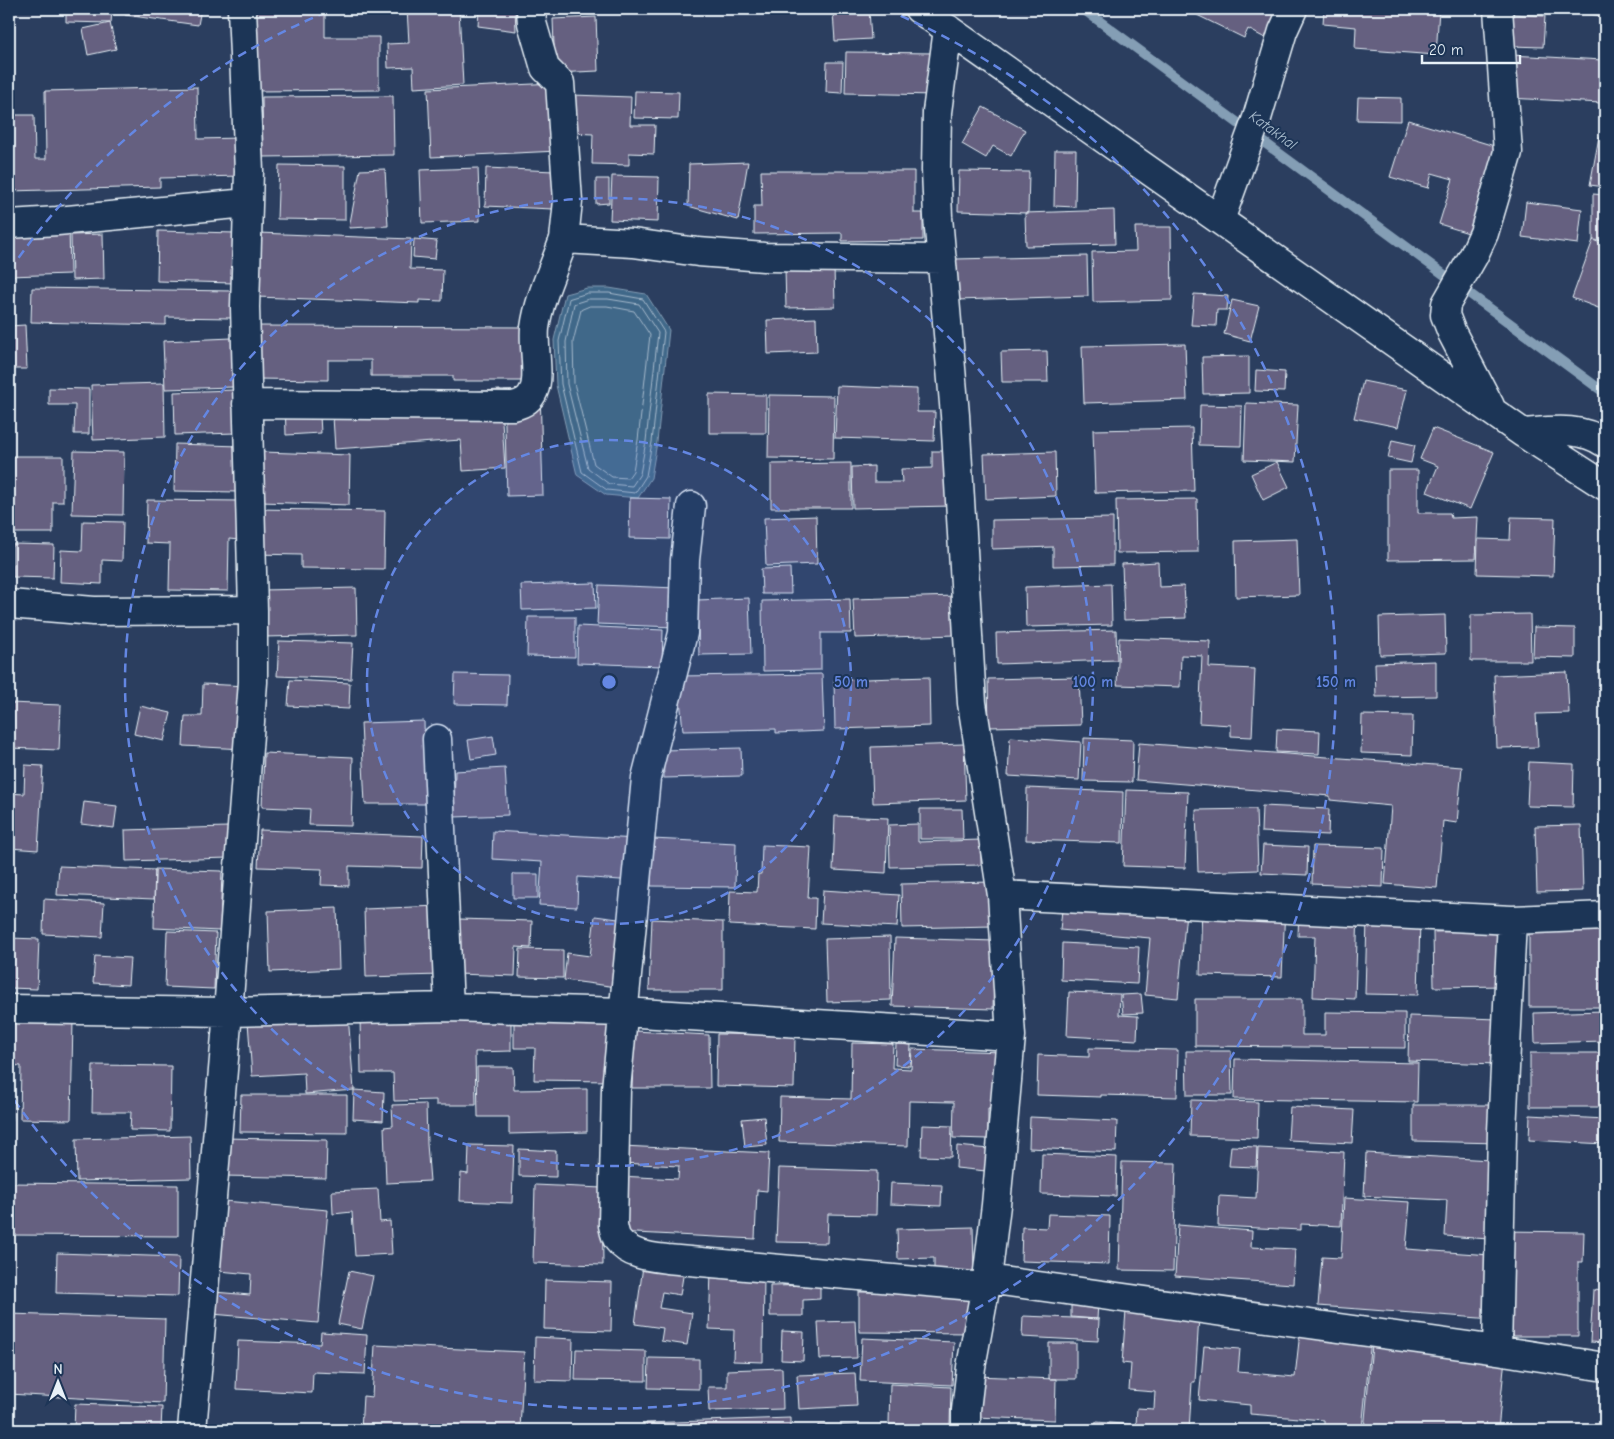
<svg xmlns="http://www.w3.org/2000/svg" width="1614" height="1439" font-family="'Comic Neue',sans-serif">
<style>
.water{fill:#416789;stroke:#849eb5}
.lines{fill:none;stroke-linecap:round;stroke-linejoin:round}
.shore{stroke:#a5bacc;stroke-width:1}
.stream{stroke:#849eb5;stroke-width:10}
.building{fill:#656180;stroke:#e8f1f8}
.minor-casing{stroke:#e8f1f8;stroke-width:31}
.minor{stroke:#1d3557;stroke-width:28}
.ring{fill:none;stroke:#6487e3;stroke-width:2.5;stroke-dasharray:9 6}
.labels{text-anchor:middle;stroke-width:4;stroke-linejoin:round;paint-order:stroke}
.water-label{font-size:15px;font-style:italic;fill:#aec1d1;stroke:#1d3557}
.centre{fill:#6487e3;stroke:#1d3557;stroke-width:2.5}
.ring-label{font-size:15px;text-anchor:middle;font-weight:bold;fill:#6487e3;stroke:#1d3557;stroke-width:4;stroke-linejoin:round;paint-order:stroke}
</style>
<rect width="100%" height="100%" fill="#2b3e5f"/>
<filter id="ink" filterUnits="userSpaceOnUse"><feTurbulence type="fractalNoise" baseFrequency=".02" numOctaves="2"/><feDisplacementMap in="SourceGraphic" scale="10" xChannelSelector="R" yChannelSelector="G"/><feConvolveMatrix kernelMatrix="1 2 1 2 8 2 1 2 1" color-interpolation-filters="sRGB"/></filter>
<g filter="url(#ink)">
<path class="water" d="M587,288H609L646,294L669,330L657,442L651,478L638,498L606,495L577,475L556,385L554,340L565,294Z"/>
<g class="lines">
<path class="shore" d="M588,293H609L643,299L664,332L652,442L646,476L635,493L607,490L582,472L561,384L559,341L569,299Z
M589,299H608L639,304L658,333L646,441L640,474L632,486L609,484L588,468L567,384L566,342L574,304Z
M590,306H607L634,311L650,335L638,440L633,471L628,478L612,477L594,464L574,383L573,342L581,310Z"/>
<path class="stream" d="M1083,9L1446,276
M1466,291L1605,393"/>
</g>
<path class="building" d="M66,9H112L111,23L66,22Z
M126,9H201L198,25L125,15Z
M255,9H325V37H379V90L256,91Z
M407,9H459L463,85L414,88L413,67L388,68L387,44L409,43Z
M479,9H515L516,31L478,26Z
M1200,9H1263L1276,15L1265,38L1248,29L1244,38L1197,15Z
M1324,9H1439L1436,55L1355,49L1356,27L1323,24Z
M1549,9H1605L1604,16Z
M869,10L871,39L835,41L833,13Z
M1512,14L1545,16L1543,47L1511,46Z
M596,17L598,71L555,73L553,19Z
M110,23L116,49L88,55L83,29Z
M846,52L936,53L935,95L845,93Z
M1511,55L1603,60L1601,103L1509,98Z
M827,62H843L842,93L826,92Z
M555,83L558,151L431,157L428,89Z
M197,87L198,139L240,138L241,176L160,178V187L9,191V115H34L35,159H46L45,91Z
M635,91L679,92L678,119L634,118Z
M572,95L631,97L630,125H655L654,154L629,153V165L592,164L593,134L570,133Z
M393,96L394,155L263,157L262,97Z
M1358,97L1401,98V121L1357,120Z
M983,107L1025,130L1011,156L993,146L986,158L962,144Z
M1408,120L1501,148L1475,235L1439,224L1453,179L1432,173L1428,188L1390,177Z
M1599,137L1605,139V187L1590,185Z
M1055,150H1076L1075,207L1054,206Z
M748,162L738,220L688,206L689,164Z
M279,165L345,166V220L277,219Z
M478,168L480,221L422,223L420,170Z
M486,168L554,171L553,209L485,206Z
M385,169L388,226L349,228L360,170Z
M761,171H914V213H923V240L842,241V233L754,234V206H762Z
M959,171L1029,172L1028,213L958,211Z
M612,176L659,177L658,222L610,220Z
M596,179H609V203L596,204Z
M1593,194L1605,195V241L1593,240Z
M1526,202L1582,209L1578,244L1522,237Z
M1114,210L1115,244L1026,246L1025,213Z
M69,225L70,274L9,276V227Z
M1135,227H1171L1172,300L1093,302L1092,252L1136,251Z
M158,231L235,233L234,283L157,281Z
M258,233L411,239L410,269L443,270L442,301L419,300V303L256,297Z
M103,234L104,279L72,280L71,235Z
M414,239L437,241L435,259L413,257Z
M1593,240L1605,245V298L1601,309L1572,298Z
M1087,256L1088,296L956,300L955,259Z
M834,267L835,307L786,308L785,268Z
M32,288L232,291L231,318L166,317V325L31,322Z
M1194,294L1228,296L1227,310H1217L1216,326L1191,325Z
M1232,300L1259,306L1250,341L1224,334Z
M816,318L817,352L768,354L767,320Z
M25,325L27,369H9V326Z
M257,326L532,327V381H453V376H371V360H328V380L257,379Z
M232,338L233,387L165,389L163,341Z
M1185,344L1187,400L1084,403L1082,346Z
M1047,351L1048,382H1002L1001,352Z
M1249,356V393L1203,394L1202,357Z
M1256,370L1285,372L1284,392L1255,391Z
M1363,381L1407,390L1398,427L1354,418Z
M164,383L165,437L93,440L91,385Z
M837,386L917,389V412H935L934,441L835,438Z
M49,388L89,389V434H74L75,405H49Z
M234,390L235,433L175,435L174,392Z
M500,390L505,468L463,471L461,440L335,449L332,400Z
M540,390L543,495L507,496L504,391Z
M709,394L766,395V433H709Z
M769,395L834,396L833,459L768,458Z
M319,398L321,433L286,435L285,399Z
M1246,403L1298,405L1295,462L1244,460Z
M1200,405L1242,406L1241,446L1199,445Z
M1192,428L1194,491L1095,493L1093,430Z
M1433,428L1494,452L1470,509L1427,492L1438,466L1420,459Z
M1392,440L1415,445L1411,463L1388,458Z
M175,444L240,446L239,492L174,491Z
M74,451L124,452L123,515L72,514Z
M932,451H952L953,506L853,508L852,467L874,466V482H902L901,469L932,468Z
M262,452L350,455L349,505L261,502Z
M1055,452L1056,496L986,499L984,454Z
M9,456H63V502H53V533H9Z
M1277,462L1289,487L1263,500L1251,474Z
M851,463V508H771V464Z
M1388,470H1418V513H1450L1451,518L1478,517L1476,559L1388,560Z
M630,498L671,499L670,539L629,538Z
M1197,499L1198,552L1117,553L1116,500Z
M147,500L240,501L239,540L229,539L228,591L169,590L170,544L146,543Z
M256,509L385,511L384,569L301,568V555L255,554Z
M816,516L817,564L766,566L764,518Z
M1511,517L1555,518L1553,576L1477,574L1478,539L1510,540Z
M1113,518V565L1053,566V547L992,549V520Z
M83,521L123,522L122,561L102,560V584L60,582L61,550L82,551Z
M1297,539L1299,595L1236,597L1235,541Z
M13,544L54,545L53,578L13,577Z
M1158,562L1159,587L1184,586L1186,618L1124,620L1122,564Z
M790,568L791,594H762L761,569Z
M595,583L596,608L522,610L521,585Z
M1111,584L1112,625L1026,627L1025,587Z
M599,585L677,588L675,627L597,624Z
M356,588L357,635L263,637L262,590Z
M956,596L957,635L855,638L853,599Z
M749,598L751,654L699,655L697,600Z
M850,599L851,633H821V670L763,671L762,601Z
M1530,614L1531,661H1471V615Z
M1445,615L1446,653L1380,655L1379,617Z
M528,617H575V657L527,656Z
M578,626L663,630L662,666L577,663Z
M1534,627L1575,628V658L1533,657Z
M1116,630L1117,660L997,664L996,633Z
M1119,638L1210,641L1209,667L1255,669L1252,737L1231,736V725L1199,723L1202,656L1181,655L1180,687L1117,685Z
M279,641L353,643L351,679L277,676Z
M1436,661V696L1376,697L1375,663Z
M1567,672L1569,713L1536,714L1538,747L1497,748L1494,675Z
M455,674L508,675L507,705L454,704Z
M822,674L824,731L776,733V729L683,731L678,676Z
M929,677L930,726L835,729L834,680Z
M1079,677L1081,725L989,727L988,679Z
M290,680L350,683L349,709L288,706Z
M203,684L248,686L245,749L183,746L185,716H202Z
M9,703L61,705L59,750L9,748Z
M140,706L171,713L164,741L134,734Z
M1362,715L1413,716L1412,755L1361,753Z
M424,721L426,804H365L361,723Z
M1277,729L1320,731L1319,754L1276,752Z
M493,736L496,755L471,759L468,740Z
M1010,737L1081,742L1079,780L1008,776Z
M1084,738L1133,740L1132,782L1083,781Z
M1139,743L1462,767L1457,823L1443,821L1437,888L1385,884L1391,806L1330,800V796L1136,780Z
M964,744L966,800L873,803L871,747Z
M741,748L742,776L664,778L663,750Z
M264,753L353,757L351,826L309,825L310,809L262,807Z
M1529,762L1574,764L1573,807L1527,806Z
M25,765L43,766L38,850L9,848V793L24,794Z
M505,768L508,815L454,817L455,771Z
M1027,788L1123,792L1122,843L1026,840Z
M1126,790L1188,792L1185,868L1123,866Z
M84,802L117,806L114,828L81,824Z
M1262,806L1329,809L1328,835L1261,832Z
M920,809H962L963,839H920Z
M1256,809L1258,870L1198,872L1196,810Z
M835,816L888,818L886,873L833,870Z
M918,824V842L981,840V865L890,867L889,825Z
M1581,825L1583,891L1537,892L1535,826Z
M228,827L229,858L126,861L125,830Z
M260,830L423,836L422,868L349,866V886L321,885L322,869L258,867Z
M493,831L637,839L635,881L578,877L577,907L539,905L542,862L492,859Z
M652,839L736,843L735,887L651,886Z
M762,845L811,847L808,898H816L815,929L729,925L730,891L757,892L758,874H761Z
M1263,845L1308,847L1307,875L1261,873Z
M1313,846L1384,848L1383,887L1312,884Z
M1603,861H1605V892L1602,891Z
M59,866L155,870L154,899L57,895Z
M155,869L222,871L220,931L154,928Z
M513,874H538V898H513Z
M992,882L993,926L902,928L901,884Z
M1064,889L1187,901L1178,998L1145,995L1150,938L1060,930Z
M823,890L899,895L897,927L821,923Z
M44,899L104,903L102,937L43,934Z
M1202,904L1285,906L1282,977L1200,975Z
M439,906L441,975L366,977L364,909Z
M337,908L339,969L270,972L268,911Z
M1299,910L1358,912L1355,999L1313,997L1315,936H1298Z
M1529,912H1605V1007H1529Z
M595,916L626,920L617,987L564,980L567,953L590,956Z
M458,919L532,921L531,948L516,947L515,976L456,974Z
M652,919L723,922V990H649Z
M1367,919L1420,920L1418,995L1365,994Z
M1505,922L1506,986L1434,987L1433,932L1480,931Z
M167,931L216,933L214,989L165,987Z
M890,937L891,1000L827,1002L825,939Z
M9,938L39,939L37,989L9,988Z
M895,938L995,941L993,1009L892,1006Z
M1062,943L1139,947L1137,984L1061,980Z
M520,949L563,950V978L519,977Z
M95,956L130,958L128,985L93,983Z
M1069,992L1120,994L1119,1015L1138,1016L1137,1040L1067,1036Z
M1141,994L1143,1013L1123,1014L1121,995Z
M1195,999H1302V1035H1325V1012L1405,1013V1048L1195,1046Z
M1605,1011V1041L1535,1043L1534,1013Z
M511,1014V1051L475,1052L476,1105H436V1100L394,1101L393,1073H361L360,1016Z
M348,1015L354,1090L305,1094L304,1073L252,1076L248,1022Z
M1409,1016L1498,1019L1497,1064L1408,1061Z
M9,1019L73,1020L71,1120L20,1119L21,1066L9,1065Z
M514,1019L612,1020L611,1081L534,1080L535,1048H514Z
M634,1031L709,1035L710,1088H632Z
M717,1034L795,1035L794,1088L716,1086Z
M852,1043L893,1044L892,1068L911,1069L912,1049L1003,1052L1001,1109H988V1139L953,1138L954,1102L909,1101L908,1146L779,1142L780,1097L851,1099Z
M896,1044L911,1045L910,1066L895,1065Z
M1089,1048L1178,1050L1177,1097L1101,1095V1097L1037,1095L1038,1055L1089,1057Z
M1186,1051H1231L1232,1095H1187Z
M1530,1053H1605V1107H1530Z
M1235,1059L1418,1063L1417,1102L1234,1099Z
M93,1065L171,1066L170,1131L130,1130L131,1112H92Z
M477,1067H513L514,1090L587,1089V1132L509,1134V1117H478Z
M9,1078H11V1121H9Z
M354,1090L384,1092L383,1121L353,1119Z
M241,1095H347V1133L240,1132Z
M1191,1100L1258,1102L1257,1138L1190,1136Z
M426,1104L427,1144L430,1181L386,1183L384,1127L393,1126L392,1105Z
M1413,1105H1500L1499,1143L1413,1141Z
M1290,1107L1354,1110L1352,1143L1288,1140Z
M1530,1115L1605,1119V1144L1529,1140Z
M764,1117L767,1145L745,1147L742,1119Z
M1030,1117L1117,1121L1116,1152L1029,1148Z
M922,1125L952,1126L951,1157L921,1156Z
M190,1136L191,1178L77,1181L76,1139Z
M223,1138L327,1140L326,1178L222,1176Z
M469,1145L514,1146L512,1203L460,1201L461,1173L468,1174Z
M622,1146L769,1153L767,1191L757,1190L755,1239L616,1232L619,1176L678,1179L679,1166L621,1163Z
M957,1146L989,1149L986,1171L956,1168Z
M1231,1146L1257,1147L1256,1167L1229,1166Z
M1258,1148L1344,1152L1341,1226L1301,1224V1230L1218,1226L1219,1196L1256,1198Z
M519,1149L556,1151V1177L519,1176Z
M1366,1153L1491,1160L1489,1239L1445,1236L1447,1200L1364,1196Z
M1042,1154L1117,1157L1116,1196L1041,1194Z
M1122,1162L1176,1163L1173,1271L1119,1270Z
M779,1168L877,1171L876,1215L828,1214L827,1243L776,1242Z
M9,1183L178,1185V1236L9,1235Z
M891,1183L942,1185L941,1206L890,1204Z
M535,1185L602,1188L603,1265L533,1263Z
M378,1189L380,1222L390,1221L392,1254L355,1256L352,1212L333,1214L332,1191Z
M1344,1198L1410,1202L1406,1249L1490,1255L1493,1319L1318,1306L1322,1257L1341,1258Z
M224,1201L328,1210L318,1323L212,1314L214,1292L250,1295L251,1274L219,1271Z
M1048,1214L1110,1216L1109,1264L1021,1261L1022,1227L1047,1228Z
M1178,1225L1252,1231L1251,1247L1295,1249L1293,1284L1175,1276Z
M973,1227L974,1272L934,1273V1258L898,1259L897,1229Z
M1502,1231L1584,1232L1583,1262H1578V1336H1501Z
M57,1253L179,1257L178,1296L56,1293Z
M644,1259L685,1264L680,1295L662,1292L659,1308L692,1313L687,1345L661,1341L663,1328L635,1324Z
M349,1271L373,1276L362,1329L338,1324Z
M711,1272L764,1274L763,1362L733,1361L734,1330L709,1329Z
M545,1280L612,1282L611,1331L544,1329Z
M820,1285V1299L803,1300V1316H770V1286Z
M1593,1290L1605,1291V1343L1590,1342Z
M859,1292H971V1333L859,1332Z
M1071,1303L1098,1304L1097,1319L1071,1317Z
M1126,1311L1199,1316L1195,1382H1192L1189,1430H1095L1096,1422L1136,1425L1137,1408L1154,1409L1155,1392L1129,1390L1131,1364L1122,1363Z
M9,1314L165,1319L163,1403L9,1394Z
M1023,1316L1099,1319L1098,1341L1022,1337Z
M855,1321L857,1358L820,1359L818,1322Z
M782,1331L804,1332L803,1361L781,1360Z
M321,1332L367,1335L365,1374L313,1372L312,1393L236,1389L238,1341L320,1344Z
M1300,1332L1371,1339L1362,1429L1324,1425V1420L1250,1414V1405L1199,1400L1204,1346L1240,1349L1238,1372L1295,1377Z
M535,1337L573,1339L572,1381L534,1380Z
M862,1338L954,1342L952,1385L860,1381Z
M1049,1343H1076V1379H1049Z
M375,1345L524,1352L520,1430H361L363,1396L372,1397Z
M1372,1345L1505,1358L1498,1430H1364Z
M576,1349L646,1351V1381L575,1380Z
M649,1358L699,1359V1389L648,1388Z
M782,1368L783,1409L709,1411L708,1387H727V1370Z
M855,1373L857,1406L799,1409L797,1375Z
M975,1376L1056,1379L1055,1420L974,1417Z
M890,1384L951,1387L950,1426L889,1424Z
M75,1404L162,1407L161,1430H74Z
M790,1418V1430H646V1423Z
M818,1425L927,1429V1430H818Z"/>
<g class="lines">
<defs>
<path id="minor" d="M531,9L532,23L545,68L560,83L568,201L564,239L633,243L698,252L764,257L942,259
M919,9L1523,433L1605,486
M948,29L937,112L936,170L938,217L955,415L972,703L1002,895L1011,1036L996,1205L987,1279L971,1367L966,1410V1430
M1220,220L1257,118L1283,31L1293,9
M9,224L57,221L247,203
M247,404L513,406C523,404 530,400 534,390C540,376 533,346 535,328C539,298 554,268 564,239
M1490,406L1452,333L1445,315L1446,304L1474,255L1484,233L1508,152L1498,9
M1523,433C1551,431 1581,426 1605,443
M691,506L685,560L683,633L646,778L616,1089L613,1225C614,1230 615,1236 618,1240C629,1255 651,1257 667,1259L984,1287
M9,604L94,611L253,610
M437,739L449,1007
M1002,895L1512,920L1605,916
M9,1009L228,1012L449,1007L623,1012L1011,1036
M987,1279L1497,1350L1605,1367
M1497,1350L1502,1132L1512,920
M192,1430L228,1012L253,682V610L245,307L249,171L242,9"/>
</defs>
<use href="#minor" class="minor-casing"/>
<use href="#minor" class="minor"/>
</g>
</g>
<circle cx="609" cy="682" r="242" fill="#6487e3" fill-opacity=".12"/>
<g class="ring">
<circle cx="609" cy="682" r="242"/>
<circle cx="609" cy="682" r="484"/>
<path d="M10 270A727 727 0 0 1 331 10M887 10A727 727 0 1 1 10 1094"/>
</g>
<g class="labels">
<g class="water-label">
<text transform="translate(1273 130) rotate(36)" y="5">Katakhal</text>
</g>
</g>
<circle cx="609" cy="682" r="8" class="centre"/>
<g class="ring-label">
<text x="851" y="687">50 m</text>
<text x="1093" y="687">100 m</text>
<text x="1336" y="687">150 m</text>
</g>
<rect width="1614" height="1439" fill="none" stroke="#1d3557" stroke-width="30"/>
<rect x="15" y="15" width="1584" height="1409" fill="none" stroke="#e8f1f8" stroke-width="2" filter="url(#ink)"/>
<g transform="translate(58 1382)" stroke="#1d3557" stroke-width="4" paint-order="stroke">
<path d="M0-4L9 19L0 12L-9 19Z" fill="#e8f1f8"/>
<text y="-8" font-size="14" font-weight="bold" text-anchor="middle" fill="#e8f1f8">N</text>
</g>
<path d="M1422 55v8h98v-8" fill="none" stroke="#e8f1f8" stroke-width="2.5"/>
<text x="1429" y="55" font-size="15" fill="#e8f1f8" stroke="#1d3557" stroke-width="4" paint-order="stroke">20 m</text>
</svg>
